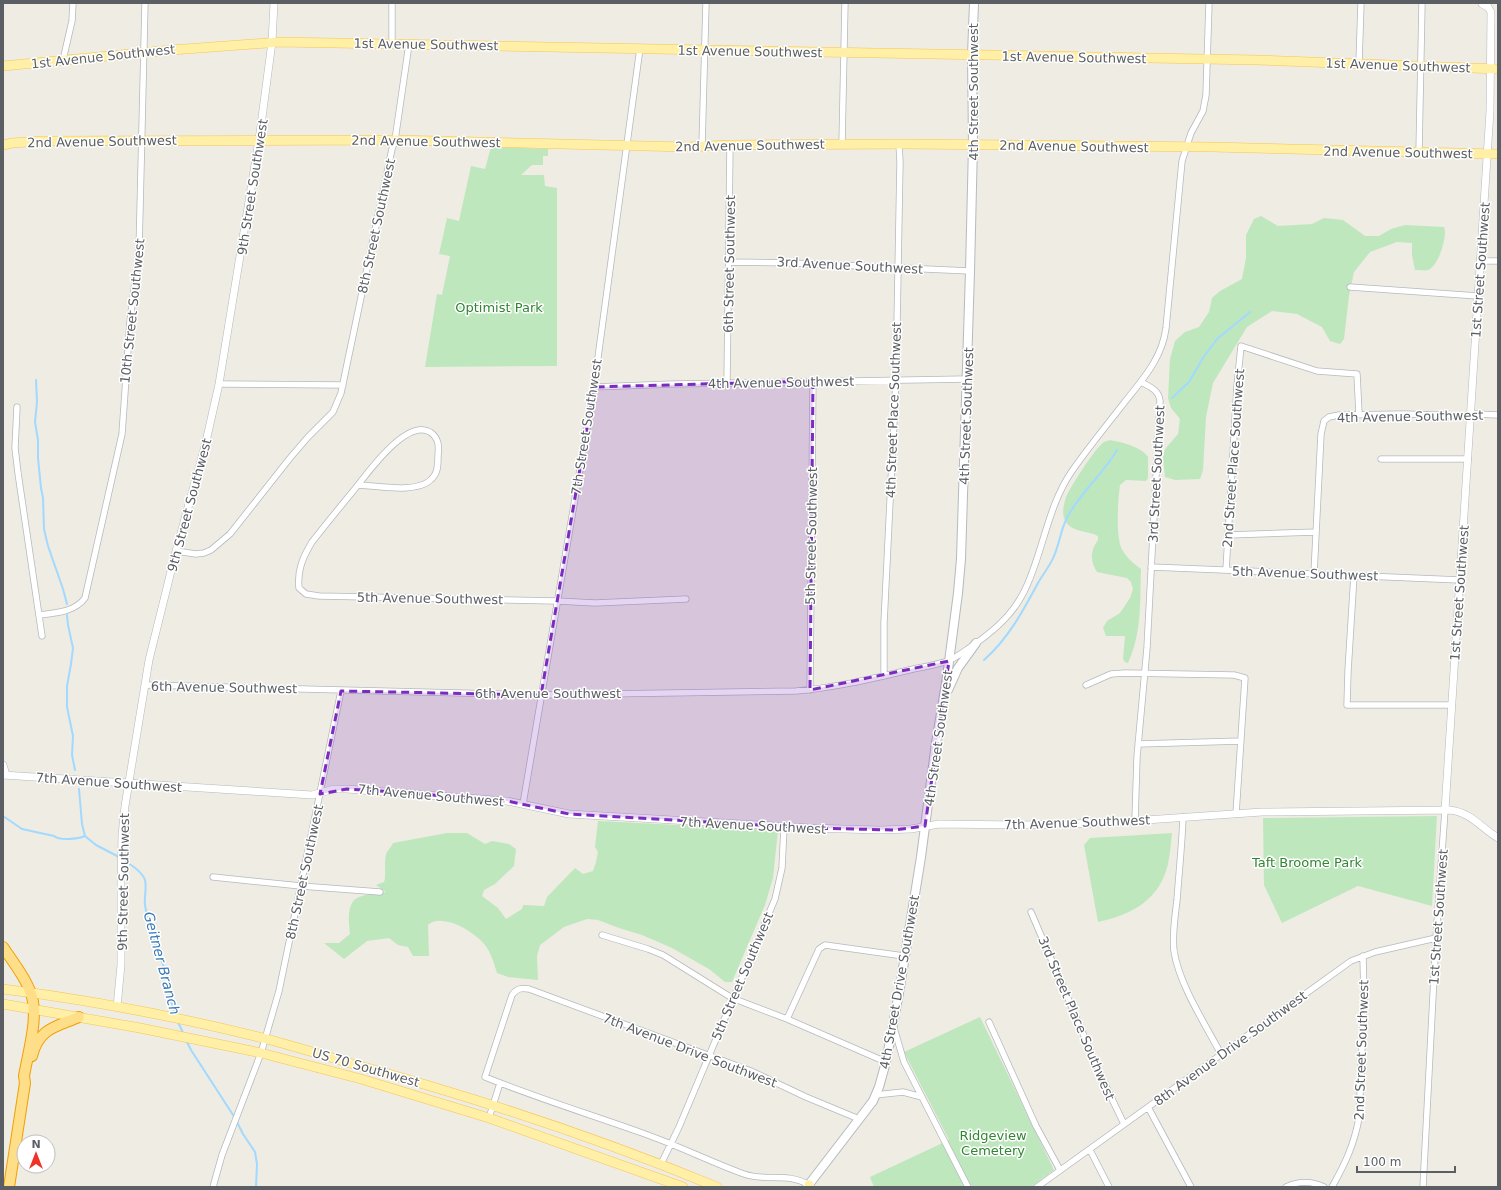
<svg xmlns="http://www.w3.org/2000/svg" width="1501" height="1190" font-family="'DejaVu Sans',sans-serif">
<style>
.green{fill:#bfe7be}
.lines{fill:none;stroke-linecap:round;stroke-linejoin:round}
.stream{stroke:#a2d9ff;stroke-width:2}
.minor-casing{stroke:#b5b9be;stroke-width:7}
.tertiary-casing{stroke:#b5b9be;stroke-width:8}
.secondary-casing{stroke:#b6bac0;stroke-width:10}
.primary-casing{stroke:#f7c553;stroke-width:10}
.motorway-casing{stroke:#f1a000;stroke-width:12}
.minor{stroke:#fff;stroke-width:5.5}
.tertiary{stroke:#fff;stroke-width:7}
.secondary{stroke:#fff;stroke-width:8}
.primary{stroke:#ffefa7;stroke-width:9}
.motorway{stroke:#ffde89;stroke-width:10}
.marked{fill:#7b2cbf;fill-opacity:0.2;stroke:#7b2cbf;stroke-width:3;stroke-dasharray:8 5;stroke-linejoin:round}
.labels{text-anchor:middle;stroke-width:3;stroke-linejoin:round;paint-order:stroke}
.street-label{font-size:13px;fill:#5b5f64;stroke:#fff}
.park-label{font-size:13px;fill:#318533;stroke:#fff}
.water-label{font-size:14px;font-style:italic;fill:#3a79b6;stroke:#fff}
</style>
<rect width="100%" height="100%" fill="#eeece3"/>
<path class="green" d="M491,147L548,149V156H543V165H532L521,175H544L545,186L557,188V366L425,367L437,294L442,295L450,256L439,254L447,218L459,221L471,166L485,169Z
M1261,216L1278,226L1312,224L1324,218L1343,220L1365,236H1379L1391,229L1405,225L1444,227C1448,236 1438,267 1428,270C1425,271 1419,270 1415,270L1412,255V243L1397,242L1370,252L1354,272L1349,296L1344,339L1340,344L1330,341L1322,327L1297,314L1272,311L1247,327L1213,383L1206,417L1203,470L1200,479L1175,480L1165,477L1163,457L1165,449L1178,434L1180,419L1171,408L1168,398L1170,359L1175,341L1185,332L1199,327L1209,312L1212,298L1220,291L1242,279L1246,258V235L1254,219Z
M1110,440C1121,442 1142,447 1148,457V478L1146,481L1126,480L1120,485C1118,499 1115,540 1123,551C1127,558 1134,564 1141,569C1140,601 1142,633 1128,663L1125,662L1123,659L1125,636H1106L1103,628L1107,621L1120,613L1130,598L1133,589L1131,582L1127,578L1097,572C1090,561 1090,551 1098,540V536C1087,530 1069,533 1064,518C1062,513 1064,503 1066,497C1071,486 1095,448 1104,442C1106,441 1108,441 1110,440Z
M1437,816L1432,906L1358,886L1282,923L1264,885L1263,818Z
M598,821L778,830L773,878L765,905L732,982H725L709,969L672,948L642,935L619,928L598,920L587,919L564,927L540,945L537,956L538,980L508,977L497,973C494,963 491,953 485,945C475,932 442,912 428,925L429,956H413L408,947L398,945L389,938L367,941L344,959L324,943H339L350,934C349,924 346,904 357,898C361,895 379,893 386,892L376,885L384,882C387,873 383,861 387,852C389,849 392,846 393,843L447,833H467L485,844L492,841L509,844L516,849L514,866L495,884L484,890L482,896L498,908L506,919L522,909L523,905L544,906L547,897L575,868L583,874L593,871L596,862L598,852L595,847Z
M1172,833C1171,843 1170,854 1168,864C1160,900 1131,915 1098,922L1084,845L1090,838Z
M980,1017L1054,1170L1031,1187H874L870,1177L949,1140L904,1052Z"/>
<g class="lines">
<path class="stream" d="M36,380L37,402L35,422L38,440V458L41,488L43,498L44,529L48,546L63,589L67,604
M1172,398L1189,382L1203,358L1217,339L1250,312
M67,615L68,625L73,648L71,664L67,686V707L73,736L72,755L75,770
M984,660C1008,639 1023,611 1038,583C1043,574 1050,566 1054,556C1060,542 1061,527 1069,514C1082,491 1104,473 1117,450
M79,789L82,824L85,836
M3,816L22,829L54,836C60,841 78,839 85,836L96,845L119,857
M123,860C130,864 142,871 145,880C147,888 144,897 145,905C149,930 159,954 168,978C172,990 169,1003 175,1014
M178,1022L184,1035
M186,1040L191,1050L235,1118
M237,1122L243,1134L255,1152L257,1164L256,1187"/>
<defs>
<path id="minor" d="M392,44V3
M63,60L72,21L73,3
M1359,63L1361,3
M842,144L845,3
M702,146L706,3
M1419,152L1422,3
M1481,261H1498
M729,262L792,263L970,271
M1350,287L1478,296
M727,383L730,145
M219,384L343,385
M594,387L673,384L967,379
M17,407L15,448L18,473L42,636
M1381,459H1468
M359,485C378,486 422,495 434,476C438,471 438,463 438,456C439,446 439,438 430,432C406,418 367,474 354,490C340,507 326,524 312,542C303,557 297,570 299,588L306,594L319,596L557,601L595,603L686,599
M1228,535L1316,532
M176,551L196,554L204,553L211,550L230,534L290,458L308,437L333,412L341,393L392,149L395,140L409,44
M1151,567L1460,580
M1226,570L1237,386L1241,346L1317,371L1357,374L1359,414
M1314,574L1321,434L1324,421L1329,417L1339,415L1404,414L1467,416L1476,414L1498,415
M1354,575L1348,671L1347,705H1452
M39,615C55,613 75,612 85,598L122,434L130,321L139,251L145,3
M884,676V623L896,380L900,162L899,144
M145,685L541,695L796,691C834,688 871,679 909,670C921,667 939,665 950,660C959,656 967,649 975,644C999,627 1017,610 1028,583C1044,546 1049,504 1072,471C1088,448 1106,426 1124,403C1142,380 1162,359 1166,328L1182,161L1191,133L1203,111L1206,95L1209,3
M1086,685L1111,674L1125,673L1234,675L1245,678L1236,814
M810,690L813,381
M1138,744L1241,741
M523,804L594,387L640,48
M1183,817C1182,845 1179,872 1177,900C1175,917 1172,934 1174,951C1179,984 1205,1024 1221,1054
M1135,821L1137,757L1147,648L1160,401C1159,390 1150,387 1141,382
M213,877L301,886L380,892
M1031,912L1102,1078L1124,1124
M602,935L648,949L663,955L732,998L787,1019L886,1062
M787,1019L819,949L825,945L904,956
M989,1022L1036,1126L1060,1170
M894,1028L904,1062L968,1187
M875,1095L903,1092L922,1097
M1148,1107L1191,1187
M489,1118L500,1083
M1090,1150L1109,1187
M661,1164L679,1127L775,899L782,868L784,827
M809,1185C788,1172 766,1182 744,1174C711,1162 679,1146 645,1134C592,1115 537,1098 485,1077L512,995C517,988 521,988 529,989L751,1071L806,1097L859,1119
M213,1187L222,1155L261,1053L279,991L341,691
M1037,1187L1351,961L1375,952L1436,938
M1286,1187C1298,1181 1312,1181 1324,1187
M1332,1187C1345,1164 1354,1145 1359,1118L1364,999L1363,956
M1423,1187L1436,938L1445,810"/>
<path id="tertiary" d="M3,765L6,775
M3,775L312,795L334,789H347L507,801L569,814L810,828L879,830L911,829L939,824L1023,825L1102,823L1262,812L1450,810C1472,813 1480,827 1498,838
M1445,810L1490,111L1491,12L1488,7L1482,4
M117,1007L121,965V884L122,835L125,806L149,660L176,551L205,446L219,384L259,140L272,42L274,3"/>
<path id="secondary" d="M948,690L958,668L976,643
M807,1187L873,1101L879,1087L886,1062L899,993L921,857L936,743L947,677L958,593L961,559L970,271L973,145L972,55L974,3"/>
<path id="primary" d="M3,66L172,50L280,42L1257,60L1498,69
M3,145L12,143L42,141L395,140L688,147L730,145L904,144L1212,147L1498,154
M3,989C91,1000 178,1017 263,1038C293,1046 323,1055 353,1064C477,1098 598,1138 717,1187
M3,1004L140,1028L261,1053L361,1079L489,1118L683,1187
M809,1187V1185"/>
<path id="motorway" d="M3,947C12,961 24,975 30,991C40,1014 28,1052 24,1076L25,1083L9,1187
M32,1056C39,1028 56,1027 79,1017"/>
</defs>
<use href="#minor" class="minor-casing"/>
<use href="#tertiary" class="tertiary-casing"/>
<use href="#secondary" class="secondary-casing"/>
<use href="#primary" class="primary-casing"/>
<use href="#motorway" class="motorway-casing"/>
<use href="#minor" class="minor"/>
<use href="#tertiary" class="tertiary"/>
<use href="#secondary" class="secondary"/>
<use href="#primary" class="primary"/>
<use href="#motorway" class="motorway"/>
</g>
<path class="marked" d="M813,381L810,690L949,661L925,826L895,830L810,828L569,814L507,801L380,791L347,789L320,794L341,691L541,695L594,387Z"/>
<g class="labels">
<g class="street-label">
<text transform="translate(426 44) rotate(1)" y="5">1st Avenue Southwest</text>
<text transform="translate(750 51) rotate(1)" y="5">1st Avenue Southwest</text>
<text transform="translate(103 56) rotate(-6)" y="5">1st Avenue Southwest</text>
<text transform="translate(1074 57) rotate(1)" y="5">1st Avenue Southwest</text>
<text transform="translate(1398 65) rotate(2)" y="5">1st Avenue Southwest</text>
<text transform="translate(973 92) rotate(-90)" y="5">4th Street Southwest</text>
<text transform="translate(102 141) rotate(-1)" y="5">2nd Avenue Southwest</text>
<text transform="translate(426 141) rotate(1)" y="5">2nd Avenue Southwest</text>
<text transform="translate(750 145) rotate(-1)" y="5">2nd Avenue Southwest</text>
<text transform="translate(1074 146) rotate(1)" y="5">2nd Avenue Southwest</text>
<text transform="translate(1398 152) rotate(1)" y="5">2nd Avenue Southwest</text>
<text transform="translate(252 187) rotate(-81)" y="5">9th Street Southwest</text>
<text transform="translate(376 226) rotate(-78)" y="5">8th Street Southwest</text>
<text transform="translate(729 264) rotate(-89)" y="5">6th Street Southwest</text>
<text transform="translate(850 265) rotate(3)" y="5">3rd Avenue Southwest</text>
<text transform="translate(1480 270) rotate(-86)" y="5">1st Street Southwest</text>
<text transform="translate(132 311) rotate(-84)" y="5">10th Street Southwest</text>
<text transform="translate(781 382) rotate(-1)" y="5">4th Avenue Southwest</text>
<text transform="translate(893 410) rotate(-88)" y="5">4th Street Place Southwest</text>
<text transform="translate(966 416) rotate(-88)" y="5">4th Street Southwest</text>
<text transform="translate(1410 416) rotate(-1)" y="5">4th Avenue Southwest</text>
<text transform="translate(586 427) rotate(-81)" y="5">7th Street Southwest</text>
<text transform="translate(1233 458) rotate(-86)" y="5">2nd Street Place Southwest</text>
<text transform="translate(1156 474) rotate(-87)" y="5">3rd Street Southwest</text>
<text transform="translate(189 505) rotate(-75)" y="5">9th Street Southwest</text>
<text transform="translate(811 536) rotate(-89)" y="5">5th Street Southwest</text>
<text transform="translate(1305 573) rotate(2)" y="5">5th Avenue Southwest</text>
<text transform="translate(1459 593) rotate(-86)" y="5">1st Street Southwest</text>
<text transform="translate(430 598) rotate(1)" y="5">5th Avenue Southwest</text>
<text transform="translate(224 687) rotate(1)" y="5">6th Avenue Southwest</text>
<text x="548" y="698">6th Avenue Southwest</text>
<text transform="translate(938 738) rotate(-82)" y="5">4th Street Southwest</text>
<text transform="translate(109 782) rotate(4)" y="5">7th Avenue Southwest</text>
<text transform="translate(431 795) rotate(5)" y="5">7th Avenue Southwest</text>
<text transform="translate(1077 822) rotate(-2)" y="5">7th Avenue Southwest</text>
<text transform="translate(753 825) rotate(3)" y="5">7th Avenue Southwest</text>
<text transform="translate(304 872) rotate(-78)" y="5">8th Street Southwest</text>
<text transform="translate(123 882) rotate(-89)" y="5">9th Street Southwest</text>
<text transform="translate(1438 917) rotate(-86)" y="5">1st Street Southwest</text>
<text transform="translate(742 976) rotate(-67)" y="5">5th Street Southwest</text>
<text transform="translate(899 982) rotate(-80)" y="5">4th Street Drive Southwest</text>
<text transform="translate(1077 1018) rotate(67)" y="5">3rd Street Place Southwest</text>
<text transform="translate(1230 1048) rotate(-36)" y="5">8th Avenue Drive Southwest</text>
<text transform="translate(690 1050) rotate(21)" y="5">7th Avenue Drive Southwest</text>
<text transform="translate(1361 1050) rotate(-88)" y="5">2nd Street Southwest</text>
<text transform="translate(366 1067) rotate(16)" y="5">US 70 Southwest</text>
</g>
<g class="park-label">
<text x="499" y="312">Optimist Park</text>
<text x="1307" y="867">Taft Broome Park</text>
<text x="993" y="1140">Ridgeview<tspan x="993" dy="15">Cemetery</tspan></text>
</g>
<g class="water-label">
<text transform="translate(162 963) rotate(75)" y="5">Geitner Branch</text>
</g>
</g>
<rect width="1501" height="1190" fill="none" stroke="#5b5f64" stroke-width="8"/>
<g transform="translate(36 1154)"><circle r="19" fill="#ffffff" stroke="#bdbfc1"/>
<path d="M0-3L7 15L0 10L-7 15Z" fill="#f03227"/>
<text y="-6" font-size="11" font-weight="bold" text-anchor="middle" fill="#5b5f64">N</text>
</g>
<path d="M1357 1166v6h98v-6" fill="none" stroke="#5b5f64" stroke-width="2"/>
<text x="1363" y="1166" font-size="12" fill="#5b5f64" stroke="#ffffff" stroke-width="3" paint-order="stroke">100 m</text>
</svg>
